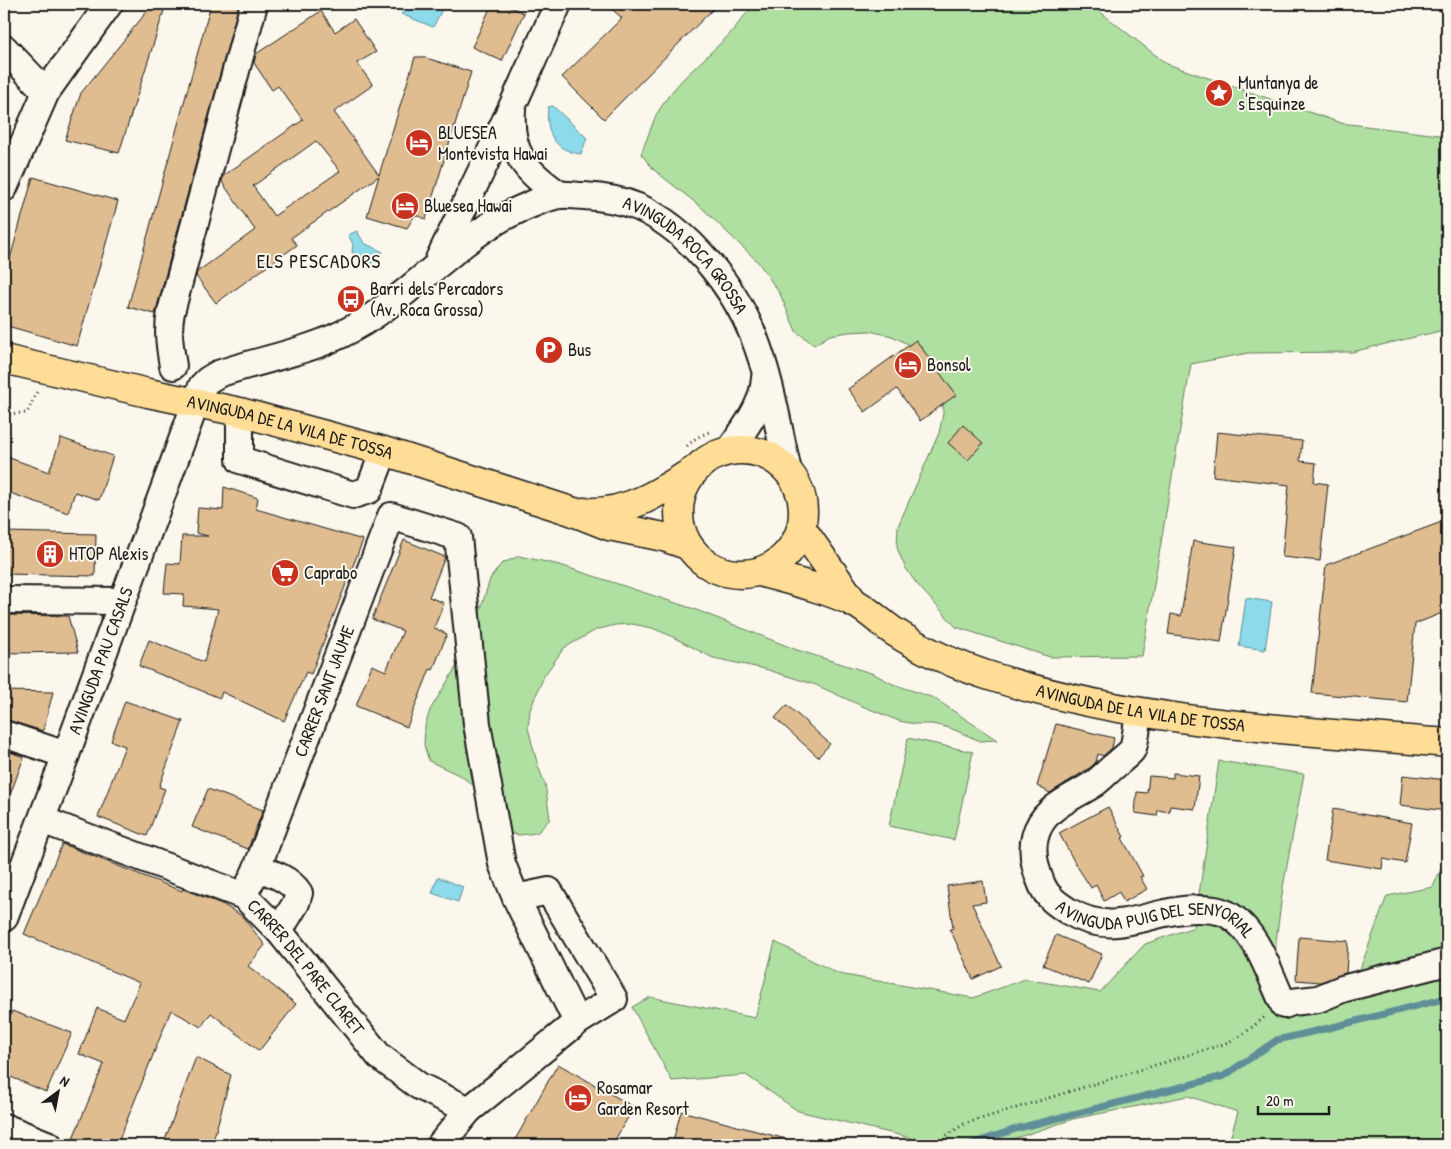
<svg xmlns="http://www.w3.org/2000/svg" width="1451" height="1149" font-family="'Patrick Hand',sans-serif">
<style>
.green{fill:#afe0a1;stroke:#667e5e}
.water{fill:#8cdaea;stroke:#5f8e98}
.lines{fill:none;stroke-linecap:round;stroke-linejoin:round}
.stream{stroke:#5f8e98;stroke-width:7}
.building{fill:#dfbd91;stroke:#1c1c1c;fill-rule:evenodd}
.minor-casing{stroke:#1c1c1c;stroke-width:30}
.major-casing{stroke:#1c1c1c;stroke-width:31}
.path{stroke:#1c1c1c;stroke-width:3;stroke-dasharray:1 4;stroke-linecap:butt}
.minor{stroke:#fbf7ec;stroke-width:26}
.major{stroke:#ffdd96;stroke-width:28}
.labels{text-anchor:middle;stroke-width:4;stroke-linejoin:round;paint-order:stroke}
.poi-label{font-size:18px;fill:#1c1c1c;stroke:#fbf7ec;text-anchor:start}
.street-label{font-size:18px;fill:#1c1c1c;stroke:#fbf7ec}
.neighbourhood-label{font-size:19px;letter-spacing:1px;fill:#1c1c1c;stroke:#fbf7ec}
</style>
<rect width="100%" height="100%" fill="#fbf7ec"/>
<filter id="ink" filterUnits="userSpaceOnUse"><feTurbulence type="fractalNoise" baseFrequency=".02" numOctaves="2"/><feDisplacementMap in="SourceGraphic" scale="10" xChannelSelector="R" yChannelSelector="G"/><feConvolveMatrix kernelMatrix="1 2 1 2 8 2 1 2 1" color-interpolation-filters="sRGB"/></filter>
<g filter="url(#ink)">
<path class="green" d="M754,4H1090L1167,64L1341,123L1447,136V328L1444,330L1352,352L1248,353L1191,364L1142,656L1050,657L956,627L916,583L905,567L897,548L898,526L939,433L943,414V393L912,346L892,336L869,331L849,332L830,335L814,345L796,331L780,294L758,262L701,207L654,170L641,154L656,115L669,95L683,79L729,35Z
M519,556L560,565L694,609L797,650L874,674L893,684L934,698L997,740L980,741L950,728L932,724H915L899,721L862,706L816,685L765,669L713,658L669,635L652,628L632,624L615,625L596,630L564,648L544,676L530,710L528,728L538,766L545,784L550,819L537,833L519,835L502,832L474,786L461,776L429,761L424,745L425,726L430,710L458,664L473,634L490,579L501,564Z
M908,738L973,752L954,840L889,826Z
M1219,761L1304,774L1283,887L1273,965L1289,991L1356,980L1387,896L1433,887L1447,855V1145H1228L1238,1112L1188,1096L1073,1119L995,1145H931L924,1141L798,1111L746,1075L672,1081L632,1007L650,997L755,1018L775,942L839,974L973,998L1025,979L1100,992L1145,944L1194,927Z"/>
<path class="water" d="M409,4H445L433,27L401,14Z
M553,106L587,138L581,154C554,151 545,132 548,107Z
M357,231L364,243L383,252C370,268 365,268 352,252L353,244L348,235Z
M1246,598L1272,602L1265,650L1239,646Z
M438,877L463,887L458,902L432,893Z"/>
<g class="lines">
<path class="stream" d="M968,1145L1019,1128L1224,1076L1277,1040L1333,1027L1447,998"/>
</g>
<path class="building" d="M153,4H166L119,153L65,140L81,93Z
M211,4H239L155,314L128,307Z
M492,4H503L524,13L502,61L472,47Z
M606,4H718L604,119L562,77L622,18Z
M321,11L335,32L354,19L376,52L357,63L373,85L334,112L379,175L415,57H423L471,72L426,219L415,215L407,228L367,216L379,176L291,238L297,245L216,303L196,276L197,272L255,230L222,182L223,176L303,120L278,86L272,90L254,63L256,54ZM316,141L340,171L274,216L253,186Z
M33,177L118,201L77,346L4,325V280Z
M916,340L956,395L920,421L897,389L865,412L848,389Z
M963,425L983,443L968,460L948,443Z
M1217,432L1302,441L1300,461L1316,463L1314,482L1328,484L1320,561L1282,557L1289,485L1213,476Z
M61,438L113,456L99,500L75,492L68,513L4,491V456L49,472Z
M224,487L258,498L256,509L363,540L311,674L306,672L284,721L222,692L220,698L139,666L149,640L204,662L218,609L183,606L184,594L164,593L167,563L180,564L182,536H208L196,533L198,508L223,510Z
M1447,520V611L1415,624L1407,702L1312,693L1326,565Z
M4,532L96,534L95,576L4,574Z
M404,540L445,557L429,597L444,603L434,628L447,634L433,670L430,669L407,727L356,706L372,665L386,671L403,631L372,619Z
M1193,541L1236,547L1221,642L1168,634L1171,614L1181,616Z
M4,615L68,616L78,652L4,653Z
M4,691L53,692L43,731L4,719Z
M125,701L183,721L159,787L165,789L147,836L98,817L125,746L111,741Z
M787,705L830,744L818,757L775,718Z
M1056,724L1114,738L1112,748L1103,756L1098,754L1096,762L1091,767L1050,793L1037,786Z
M4,750L24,757L6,806H4Z
M1173,773L1199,776L1195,809L1170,806L1169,812L1158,810L1157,816L1135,813L1137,792L1147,793L1149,776L1173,778Z
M1403,775L1447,780V811L1400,805Z
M208,789L263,810L248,849L192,827Z
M1108,807L1124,837L1122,838L1143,876L1140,877L1147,889L1124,902L1119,892L1104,901L1096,885L1091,888L1075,863L1059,833Z
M1333,809L1412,823L1405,863L1383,859L1382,869L1325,860Z
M62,844L182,891L183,889L224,905L242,916L265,945L248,966L296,1004L259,1051L211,1013L201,1027L171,1010L117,1145H92L73,1138L104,1064L79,1054L97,1008L124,1019L140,983L24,934Z
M983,881L986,902L972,904L1001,966L973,979L950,929L953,928L947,886Z
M1056,935L1102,954L1089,984L1043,965Z
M1299,937L1348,941L1346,973L1320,982L1296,980Z
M12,1011L72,1033L46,1092L4,1074V1034Z
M196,1057L231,1075L212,1145H163Z
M558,1064L634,1107L612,1145H512Z
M681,1111L786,1139V1145H672Z"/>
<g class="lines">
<defs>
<g id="minor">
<path d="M4,48L46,92"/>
<path d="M512,110C509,153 525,171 560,195"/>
<path d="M4,188L46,92L109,4"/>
<path d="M439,259L512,107L558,4"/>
<path d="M173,366C170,348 167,331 171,312L254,4"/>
<path d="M240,412V460L353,495L369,490L384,451"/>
<path d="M730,450C745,427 763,407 765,378"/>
<path d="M4,600L122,601"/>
<path id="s1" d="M1139,712C1137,722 1136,743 1132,750C1129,754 1122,759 1118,763C1110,769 1103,777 1095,783C1073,798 1042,807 1035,837C1031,852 1036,871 1042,885C1047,897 1057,904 1068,911C1116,940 1148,909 1197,909C1207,909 1217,909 1227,914C1257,930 1270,976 1284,1005L1292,1002L1318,999L1342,989L1447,962"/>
<path d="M4,734L66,755"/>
<path id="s2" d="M42,820L244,896L279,931L379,1056L419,1086L469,1110"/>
<path id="s3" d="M257,868L391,516L458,537L477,724L502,864L516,898L577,1022"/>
<path d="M250,883L257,868C272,873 290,879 299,893L296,903L279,931"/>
<path id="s4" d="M4,918L66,755L202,386L208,380L218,374C259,360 303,353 342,334C402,305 444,251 502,218C513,212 548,196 560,195C568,194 576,196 584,196C602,197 621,200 638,207C689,229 734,287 754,337C771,380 778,427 788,471"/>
<path d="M4,1127L49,1145"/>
<path d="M440,1145L469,1110L577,1022L614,999L549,891L516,898"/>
</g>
<g id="major">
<path id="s5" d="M4,359L148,393L240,412L384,451L571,511L609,526L664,537L687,545"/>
<circle cx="741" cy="512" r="62"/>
<path d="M583,512C625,515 659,493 693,471"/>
<path d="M802,529L854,603"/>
<path id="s6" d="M760,572C791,581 824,588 853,602C867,609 880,622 893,631C925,652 960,667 996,678C1141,724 1296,730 1447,743"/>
</g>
</defs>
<use href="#minor" class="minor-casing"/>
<use href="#major" class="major-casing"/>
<path class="path" d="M4,414L27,413L37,392
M687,446L696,438L711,431
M944,1145L946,1136L964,1124L1224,1044L1241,1036L1265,1017"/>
<use href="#minor" class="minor"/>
<use href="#major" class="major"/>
</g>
</g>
<defs>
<symbol id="sight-disc" viewBox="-11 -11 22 22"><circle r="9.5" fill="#c8321e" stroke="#fbf7ec"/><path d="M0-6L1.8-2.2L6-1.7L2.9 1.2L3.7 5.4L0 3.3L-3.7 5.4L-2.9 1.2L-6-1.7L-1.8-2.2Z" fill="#fff"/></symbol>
<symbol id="hotel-disc" viewBox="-11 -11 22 22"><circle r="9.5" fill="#c8321e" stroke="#fbf7ec"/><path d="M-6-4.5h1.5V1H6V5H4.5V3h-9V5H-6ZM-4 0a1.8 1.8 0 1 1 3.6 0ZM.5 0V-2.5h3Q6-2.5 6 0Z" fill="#fff"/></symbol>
<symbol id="bus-disc" viewBox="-11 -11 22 22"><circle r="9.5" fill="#c8321e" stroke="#fbf7ec"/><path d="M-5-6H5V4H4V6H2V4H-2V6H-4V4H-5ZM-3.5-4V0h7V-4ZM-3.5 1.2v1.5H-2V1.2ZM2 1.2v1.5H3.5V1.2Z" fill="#fff"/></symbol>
<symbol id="parking-disc" viewBox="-11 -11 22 22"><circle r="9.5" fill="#c8321e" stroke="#fbf7ec"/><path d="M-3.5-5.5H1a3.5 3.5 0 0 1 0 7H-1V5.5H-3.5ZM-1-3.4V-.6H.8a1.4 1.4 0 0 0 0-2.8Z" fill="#fff"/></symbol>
<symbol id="building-disc" viewBox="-11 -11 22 22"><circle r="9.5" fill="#c8321e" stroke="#fbf7ec"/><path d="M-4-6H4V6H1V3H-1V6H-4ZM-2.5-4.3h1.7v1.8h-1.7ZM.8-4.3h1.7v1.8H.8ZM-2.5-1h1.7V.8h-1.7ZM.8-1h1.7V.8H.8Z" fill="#fff"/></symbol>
<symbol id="supermarket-disc" viewBox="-11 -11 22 22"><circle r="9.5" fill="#c8321e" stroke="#fbf7ec"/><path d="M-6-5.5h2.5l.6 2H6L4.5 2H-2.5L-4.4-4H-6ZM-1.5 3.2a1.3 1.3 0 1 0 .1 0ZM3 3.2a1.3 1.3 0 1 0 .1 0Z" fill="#fff"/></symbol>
</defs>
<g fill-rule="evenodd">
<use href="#sight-disc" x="1203" y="77" width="32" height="32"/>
<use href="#hotel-disc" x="403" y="127" width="32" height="32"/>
<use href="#hotel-disc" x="389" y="190" width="32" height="32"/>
<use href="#bus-disc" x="335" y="283" width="32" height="32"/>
<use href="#parking-disc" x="533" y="334" width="32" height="32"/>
<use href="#hotel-disc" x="892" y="349" width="32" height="32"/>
<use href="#building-disc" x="34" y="538" width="32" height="32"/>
<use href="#supermarket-disc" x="269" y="557" width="32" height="32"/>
<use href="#hotel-disc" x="562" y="1082" width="32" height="32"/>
</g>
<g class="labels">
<g class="poi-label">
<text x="1238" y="89">Muntanya de<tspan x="1238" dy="21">s'Esquinze</tspan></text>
<text x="438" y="139">BLUESEA<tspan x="438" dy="21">Montevista Hawai</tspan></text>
<text x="424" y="212">Bluesea Hawai</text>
<text x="370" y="295">Barri dels Percadors<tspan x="370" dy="21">(Av. Roca Grossa)</tspan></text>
<text x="568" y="356">Bus</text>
<text x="927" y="371">Bonsol</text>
<text x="69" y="560">HTOP Alexis</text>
<text x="304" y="579">Caprabo</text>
<text x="597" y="1094">Rosamar<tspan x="597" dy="21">Garden Resort</tspan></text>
</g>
<g class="street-label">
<text dy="6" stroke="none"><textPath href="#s4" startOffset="1126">AVINGUDA ROCA GROSSA</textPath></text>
<text dy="6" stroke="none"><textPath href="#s5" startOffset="294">AVINGUDA DE LA VILA DE TOSSA</textPath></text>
<text dy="6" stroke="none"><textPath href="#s4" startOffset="275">AVINGUDA PAU CASALS</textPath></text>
<text dy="6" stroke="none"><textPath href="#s3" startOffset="189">CARRER SANT JAUME</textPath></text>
<text dy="6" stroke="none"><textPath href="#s6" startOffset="409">AVINGUDA DE LA VILA DE TOSSA</textPath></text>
<text dy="6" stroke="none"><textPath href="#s1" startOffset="350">AVINGUDA PUIG DEL SENYORIAL</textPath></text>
<text dy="6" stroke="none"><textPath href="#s2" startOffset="310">CARRER DEL PARE CLARET</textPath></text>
</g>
<g class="neighbourhood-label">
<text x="319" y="268">ELS PESCADORS</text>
</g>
</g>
<rect width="1451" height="1149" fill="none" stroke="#fbf7ec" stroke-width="20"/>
<rect x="10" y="10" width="1431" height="1129" fill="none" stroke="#1c1c1c" stroke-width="2" filter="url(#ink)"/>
<g transform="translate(58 1092) rotate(32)" stroke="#fbf7ec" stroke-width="4" paint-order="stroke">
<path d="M0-4L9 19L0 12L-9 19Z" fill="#1c1c1c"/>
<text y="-8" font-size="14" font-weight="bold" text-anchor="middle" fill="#1c1c1c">N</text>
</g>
<path d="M1258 1106v8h71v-8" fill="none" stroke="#1c1c1c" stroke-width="2.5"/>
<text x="1266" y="1106" font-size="15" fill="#1c1c1c" stroke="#fbf7ec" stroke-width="4" paint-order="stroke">20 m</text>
</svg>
